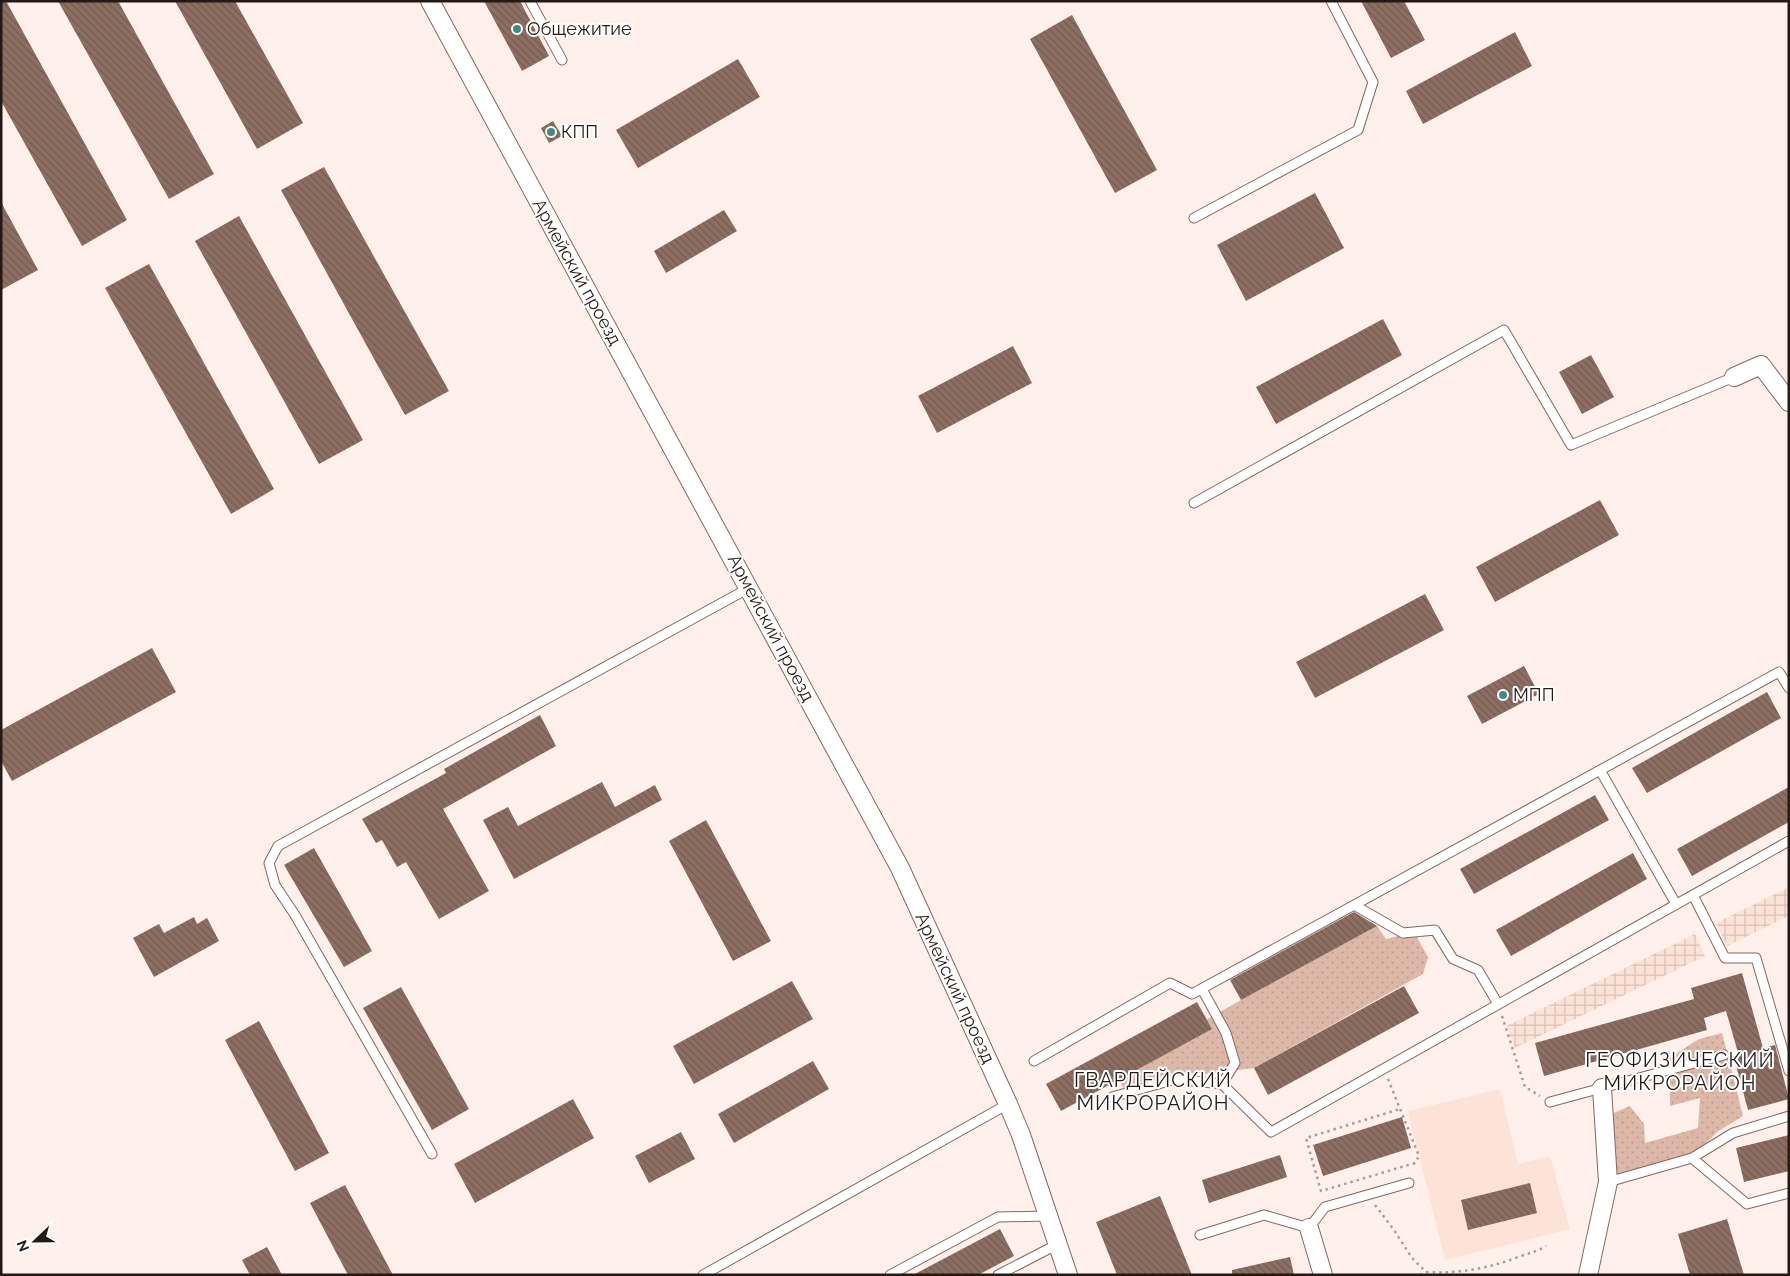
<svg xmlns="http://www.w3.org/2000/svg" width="1790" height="1276" font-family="Raleway,sans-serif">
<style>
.built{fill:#fde2d8}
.industrial{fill:url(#industrial-grid)}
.grass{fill:url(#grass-dots)}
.building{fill:url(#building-back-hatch)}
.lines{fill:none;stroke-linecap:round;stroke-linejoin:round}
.service-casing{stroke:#86675c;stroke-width:11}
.minor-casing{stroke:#86675c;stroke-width:20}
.path{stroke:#a99b96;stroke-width:2.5;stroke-dasharray:2.5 4;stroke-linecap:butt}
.service{stroke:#fff;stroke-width:9}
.minor{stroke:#fff;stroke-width:18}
.poi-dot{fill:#418986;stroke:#fff;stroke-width:2}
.labels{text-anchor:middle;stroke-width:4;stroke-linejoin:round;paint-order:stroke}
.poi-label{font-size:18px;fill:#251914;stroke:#fff;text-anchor:start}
.street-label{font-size:18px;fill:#251914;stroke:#fff}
.quarter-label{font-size:20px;letter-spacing:1px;fill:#251914;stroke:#fff}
</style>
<defs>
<pattern id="industrial-grid" width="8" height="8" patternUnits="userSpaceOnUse" patternTransform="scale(1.25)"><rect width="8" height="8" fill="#fde2d8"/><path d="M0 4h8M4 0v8" fill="none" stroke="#d9c1b8"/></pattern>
<pattern id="grass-dots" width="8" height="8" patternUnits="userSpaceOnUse" patternTransform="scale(1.25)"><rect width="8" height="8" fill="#ddb8a9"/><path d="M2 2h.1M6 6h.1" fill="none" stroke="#be9e91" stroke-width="1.8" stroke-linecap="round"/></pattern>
<pattern id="building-back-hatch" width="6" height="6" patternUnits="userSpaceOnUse" patternTransform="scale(1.25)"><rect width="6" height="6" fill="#8d6e62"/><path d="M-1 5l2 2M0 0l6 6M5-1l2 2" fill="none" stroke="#735a50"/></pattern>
</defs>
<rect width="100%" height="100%" fill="#fff0eb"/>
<path class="built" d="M1500,1089L1518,1164L1550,1156L1570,1229L1445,1260L1408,1111Z"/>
<path class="industrial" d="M1789,887V916L1727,946L1716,923Z
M1695,934L1705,956L1515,1048L1506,1026Z"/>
<path class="grass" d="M1377,926L1386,939L1414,932L1428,957L1423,974L1254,1068L1206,1074L1176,1072L1124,1088L1112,1073L1241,1000Z
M1722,1033L1743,1116L1717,1132L1692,1158L1608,1182L1604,1117L1630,1106L1644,1124L1645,1143L1698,1128L1700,1098L1670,1106L1669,1058L1699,1039Z"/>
<path class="building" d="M1,1H6L127,220L82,246L1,101Z
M58,1H118L214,174L169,199Z
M175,1H235L303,123L257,149Z
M484,1H520L549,56L522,71Z
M1361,1H1404L1425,40L1391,58Z
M1072,15L1157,170L1115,193L1030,39Z
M1515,32L1532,66L1423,124L1406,91Z
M738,59L760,97L638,168L616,130Z
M553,121L562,136L549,143L541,128Z
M324,167L449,391L405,415L281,190Z
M1315,193L1344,248L1246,301L1217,245Z
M1,202L38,270L1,290Z
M724,210L737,231L666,273L654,251Z
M239,216L363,440L319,464L195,241Z
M149,264L274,489L231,514L105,288Z
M1383,319L1402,355L1276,424L1256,387Z
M1013,346L1032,383L937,433L918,396Z
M1591,355L1614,397L1582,414L1559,372Z
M1600,500L1619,535L1495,602L1476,567Z
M1425,594L1444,630L1315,698L1296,662Z
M152,648L176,692L12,781L1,761V730Z
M1524,666L1539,694L1482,724L1467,696Z
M1767,692L1781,718L1647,793L1632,768Z
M540,715L556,746L443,809L489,891L439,919L406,862L397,867L382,840L376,843L362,819L446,773L444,769Z
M602,782L615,807L655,785L662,800L514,879L483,820L508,807L518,826Z
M1789,787V822L1692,876L1677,849Z
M1595,795L1609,820L1474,894L1460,869Z
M706,820L771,941L733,961L669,841Z
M314,848L372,951L344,967L284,865Z
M1633,853L1647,879L1511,956L1496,930Z
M1354,912L1377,926L1241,1000L1230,980Z
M194,917L197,924L207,918L219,941L154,977L133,938L159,924L164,933Z
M1742,973L1763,1048L1775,1045L1789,1099L1748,1110L1734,1058L1739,1056L1726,1011L1704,1018L1707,1030L1544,1076L1535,1043L1694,999L1691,988Z
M792,981L813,1019L694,1084L673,1046Z
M1404,986L1419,1013L1268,1095L1254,1068Z
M401,987L469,1109L432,1130L363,1008Z
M1197,1002L1212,1029L1061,1111L1046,1084Z
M259,1021L329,1153L295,1171L225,1040Z
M813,1061L829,1089L734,1143L718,1114Z
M573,1099L594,1138L475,1203L454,1164Z
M1402,1117L1411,1148L1323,1176L1313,1145Z
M681,1132L695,1159L649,1183L635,1156Z
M1789,1135V1171L1744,1182L1736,1148Z
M1280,1155L1287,1177L1209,1203L1202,1180Z
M1530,1183L1537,1213L1468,1230L1461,1200Z
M345,1185L393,1275H348L310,1203Z
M1160,1196L1192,1275H1117L1096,1222Z
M1727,1219L1744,1275H1690L1678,1234Z
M1000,1229L1014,1256L978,1275H913Z
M267,1247L282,1275H250L242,1260Z
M1290,1257L1294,1275H1232V1270Z"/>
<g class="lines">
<defs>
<path id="service" d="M530,1L562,60
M1194,218L1358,130L1373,82L1331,1
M1194,503L1504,330L1571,445L1734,377
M1600,770L1676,904
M1693,895L1725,958H1756L1789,1071
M1354,905L1403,933L1435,930L1453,959L1478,970L1498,1004
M1202,989L1226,1033L1235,1063L1222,1084
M1034,1061L1170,983L1192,994L1779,672L1789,688
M1112,1097L1176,1079L1222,1084L1271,1132L1789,841
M1550,1102L1724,1055
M432,1154L295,915L275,885L269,863L278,846L749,588
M1692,1158L1747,1204L1789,1193
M1608,1182L1692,1158L1733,1133L1789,1116
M1200,1235L1264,1215L1309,1228L1325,1207L1409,1183
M703,1275L1008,1104
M890,1275L998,1217L1048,1216
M998,1275L1058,1244"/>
<path id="minor" d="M430,1L900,868L1008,1104L1021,1135L1068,1275
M1734,377L1761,365L1789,402
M1309,1228L1323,1275
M1588,1275L1608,1182L1602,1088"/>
</defs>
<use href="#service" class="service-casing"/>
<use href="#minor" class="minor-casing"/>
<path class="path" d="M1502,1016L1525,1087L1540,1096
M1388,1079L1419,1156L1415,1163L1321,1191L1306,1138L1400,1109
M1375,1205L1394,1230L1412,1258L1426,1272C1460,1274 1490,1268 1521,1256C1530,1253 1538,1251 1546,1246
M1420,1275L1426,1272"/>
<use href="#service" class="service"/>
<use href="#minor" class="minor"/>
</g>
<g class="poi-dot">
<circle cx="517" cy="29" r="5"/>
<circle cx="551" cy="132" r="5"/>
<circle cx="1503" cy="695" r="5"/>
</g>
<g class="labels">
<g class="poi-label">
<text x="527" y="35">Общежитие</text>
<text x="561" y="138">КПП</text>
<text x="1513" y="701">МПП</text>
</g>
<g class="street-label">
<text transform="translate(577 272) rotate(61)" y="6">Армейский проезд</text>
<text transform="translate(771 628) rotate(62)" y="6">Армейский проезд</text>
<text transform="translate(955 988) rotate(65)" y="6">Армейский проезд</text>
</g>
<g class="quarter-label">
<text x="1680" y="1067">ГЕОФИЗИЧЕСКИЙ<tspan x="1680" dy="23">МИКРОРАЙОН</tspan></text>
<text x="1153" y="1087">ГВАРДЕЙСКИЙ<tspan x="1153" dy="23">МИКРОРАЙОН</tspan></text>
</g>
</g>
<rect width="1790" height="1276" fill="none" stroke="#251914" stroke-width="5"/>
<g transform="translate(35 1241) rotate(248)" stroke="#ffffff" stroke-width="4" paint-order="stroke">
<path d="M0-4L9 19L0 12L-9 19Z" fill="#251914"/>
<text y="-8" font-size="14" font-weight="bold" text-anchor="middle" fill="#251914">N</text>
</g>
</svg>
